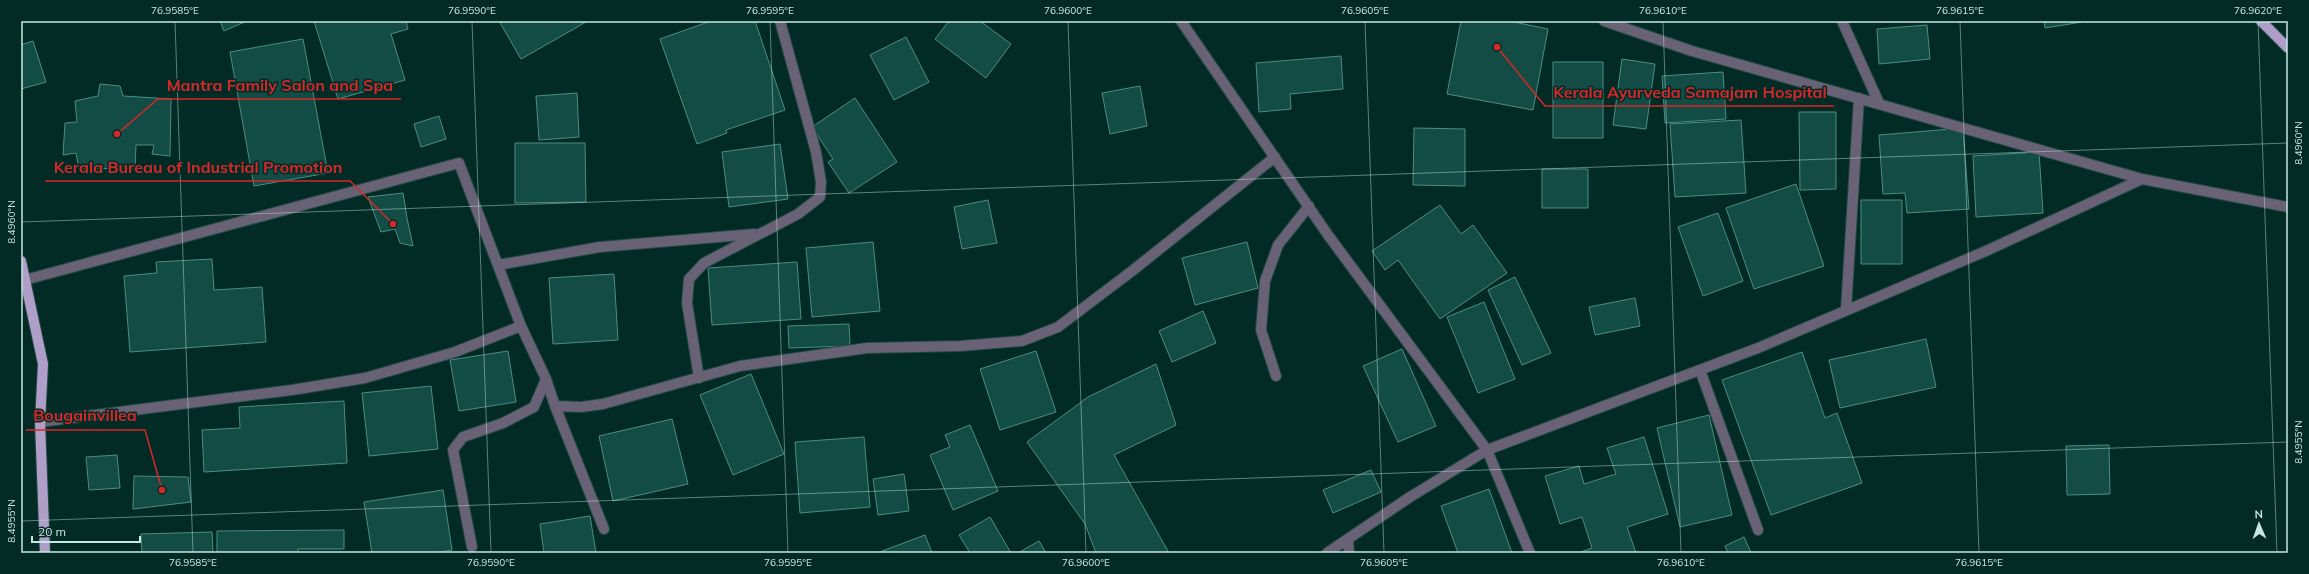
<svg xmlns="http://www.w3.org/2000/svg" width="2309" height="574" font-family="Mulish,sans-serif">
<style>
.building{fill:#134c45;stroke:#488e85}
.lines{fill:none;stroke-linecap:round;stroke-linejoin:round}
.minor-casing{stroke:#224944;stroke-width:12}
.major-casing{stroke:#224944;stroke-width:12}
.minor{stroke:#696175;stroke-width:10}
.major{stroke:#af9ec7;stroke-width:10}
.ticks{fill:none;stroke:#c6e8e2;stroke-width:1;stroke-opacity:0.45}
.leader{fill:none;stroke:#d62828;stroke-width:1.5}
.callout-dot{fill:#d62828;stroke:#032b26;stroke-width:1.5}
.callout-label{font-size:16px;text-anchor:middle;font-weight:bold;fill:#d62828;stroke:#032b26;stroke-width:3;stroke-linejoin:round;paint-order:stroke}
.neatline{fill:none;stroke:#c6e8e2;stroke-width:1.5}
.ticks-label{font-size:10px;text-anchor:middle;fill:#c6e8e2}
</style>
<rect width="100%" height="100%" fill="#032b26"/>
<path class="building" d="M220,21H247L224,31Z
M314,21H406L408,29L391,34L405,80L338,99Z
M499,21H585L586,22L521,59Z
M711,21H755L785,110L726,130L727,133L697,144L660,39Z
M949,21H980L1011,44L986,78L935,39Z
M1461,21H1509L1548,29L1533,110L1447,94Z
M2044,21H2082V22L2045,28Z
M1927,25L1930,59L1879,64L1877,29Z
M906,37L929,82L894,100L870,55Z
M303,39L328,173L254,186L230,52Z
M33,41L46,82L21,89V45Z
M1341,56L1343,89L1290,94L1291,109L1259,112L1256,63Z
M1622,59L1655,64L1646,129L1613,125Z
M1553,62H1603V138H1553Z
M1723,72L1726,119L1665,123L1662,76Z
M100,84L120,86L123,96L171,99L170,156L152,154L154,145H136L135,168L79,169L76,153L63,155L65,123L77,122L75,101L98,96Z
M1140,86L1147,126L1110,134L1102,93Z
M577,93L579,137L539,140L536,96Z
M855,98L897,162L849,193L828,162L833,159L812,127Z
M1799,112H1836V189L1800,190Z
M439,116L446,139L421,147L414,124Z
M1741,120L1746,193L1675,197L1670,124Z
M1414,128L1465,129V186L1413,185Z
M1963,128L1969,209L1907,213L1905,193L1883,194L1879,135Z
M515,143H585L586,202L515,203Z
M780,144L788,199L729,207L722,152Z
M2039,152L2043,213L1976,217L1973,156Z
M1542,169H1588V208H1542Z
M1796,184L1824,266L1754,289L1726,208Z
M403,193L407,218L413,246L400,243L395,229L381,232L368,197Z
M988,200L997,243L962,249L954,207Z
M1861,200H1902V264H1861Z
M1440,205L1461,234L1473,225L1507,273L1440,319L1398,260L1385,270L1372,251Z
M1718,213L1743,281L1703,296L1678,227Z
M873,242L880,311L812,317L806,248Z
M1247,242L1258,288L1195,305L1182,258Z
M212,259L214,290L262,287L266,342L130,352L124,276L157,273L156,262Z
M797,262L801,319L712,325L708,268Z
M614,274L618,340L553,344L549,278Z
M1515,277L1551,353L1522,365L1488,290Z
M1635,298L1640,326L1595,335L1589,307Z
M1484,302L1515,379L1478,393L1447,317Z
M1203,311L1216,343L1172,362L1159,331Z
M849,324L850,346L789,348L788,326Z
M1926,339L1936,387L1840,408L1829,360Z
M1402,349L1436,426L1398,442L1363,366Z
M508,351L516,402L459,411L450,360Z
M1036,351L1056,412L1000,430L980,369Z
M1802,352L1825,418L1837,413L1862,483L1771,515L1722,380Z
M1156,364L1176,425L1114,455L1169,553H1096L1085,524L1027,442L1088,397Z
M751,374L784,454L733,475L700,395Z
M431,386L438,449L369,456L362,393Z
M344,401L347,463L204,472L202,430L240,428L239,407Z
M1709,415L1732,515L1680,527L1657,428Z
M672,419L688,484L613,501L599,436Z
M970,425L998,491L953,510L930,455L950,447L945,435Z
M864,437L870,507L800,513L795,442Z
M1644,437L1668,514L1627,527L1636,553H1578L1592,548L1582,517L1560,524L1545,476L1579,466L1584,484L1616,474L1607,448Z
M2109,445L2110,494L2067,495L2066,446Z
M117,455L120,488L89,490L86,457Z
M1371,470L1381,492L1333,513L1323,490Z
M904,474L909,511L878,515L873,479Z
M134,476L188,477L191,502L133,509Z
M1489,489L1512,553H1458L1441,506Z
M443,490L452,550L435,553H372L364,502Z
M590,516L596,553H544L540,524Z
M990,517L1011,553H970L959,535Z
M344,530V549H298V553H217V531Z
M212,532L213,553H142L141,534Z
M925,535L932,553H877Z
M1744,537L1751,553H1728L1725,546Z
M1039,541L1046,553H1018Z"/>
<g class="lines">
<defs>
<path id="minor" d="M1181,21L1328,235L1487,450L1530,553
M1604,21L1692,51L2142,179L2288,207
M1842,21L1879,103
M498,265L600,247L754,234
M21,281L459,163L521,326L546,379L555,406L581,407L603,404L740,366L867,348L960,346L1022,341L1058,327L1132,271L1275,157
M1846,310L1859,98
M1700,370L1758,530
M1276,376L1261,330L1265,281L1278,245L1309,206
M699,378L687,303L689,279L704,263L798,214L820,197L821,182L816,152L780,21
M555,406L604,529
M40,422L292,390L365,378L455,352L521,326
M1348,539L1349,553
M472,547L453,450L463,437L503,423L534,407L546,379
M1327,553L1410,497L1487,450L1758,348L1986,251L2142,179"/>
<path id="major" d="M2261,21L2288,48
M21,261L43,364L40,422L45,553"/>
</defs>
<use href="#minor" class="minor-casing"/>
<use href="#major" class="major-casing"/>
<use href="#minor" class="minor"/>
<use href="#major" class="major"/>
</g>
<path class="ticks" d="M175,21L193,553M472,21L491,553M770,21L788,553M1068,21L1086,553M1365,21L1384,553M1663,21L1681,553M1960,21L1979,553M2258,21L2277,553M21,222L2288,143M21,521L2288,442"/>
<path class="leader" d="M117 134L158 99H401M1497 47L1545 106H1834M393 224L350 181H45M162 490L145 430H26"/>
<g class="callout-dot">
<circle cx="117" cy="134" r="4"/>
<circle cx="1497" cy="47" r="4"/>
<circle cx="393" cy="224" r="4"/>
<circle cx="162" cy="490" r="4"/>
</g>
<g class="callout-label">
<text x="280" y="91">Mantra Family Salon and Spa</text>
<text x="1690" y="98">Kerala Ayurveda Samajam Hospital</text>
<text x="198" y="173">Kerala Bureau of Industrial Promotion</text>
<text x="85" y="421">Bougainvillea</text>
</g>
<rect width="2309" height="574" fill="none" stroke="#032b26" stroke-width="44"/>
<g transform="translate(2259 524) rotate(358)" stroke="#032b26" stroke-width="3" paint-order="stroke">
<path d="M0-3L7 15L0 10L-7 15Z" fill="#c6e8e2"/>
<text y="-6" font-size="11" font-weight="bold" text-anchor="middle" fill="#c6e8e2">N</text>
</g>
<path d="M32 536v6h108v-6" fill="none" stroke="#c6e8e2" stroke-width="2"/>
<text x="38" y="536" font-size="12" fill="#c6e8e2" stroke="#032b26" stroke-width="3" paint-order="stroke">20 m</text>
<rect x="22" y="22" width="2265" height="530" class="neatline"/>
<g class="ticks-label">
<text x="175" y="14">76.9585°E</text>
<text x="472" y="14">76.9590°E</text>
<text x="770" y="14">76.9595°E</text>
<text x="1068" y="14">76.9600°E</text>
<text x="1365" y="14">76.9605°E</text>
<text x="1663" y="14">76.9610°E</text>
<text x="1960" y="14">76.9615°E</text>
<text x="2258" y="14">76.9620°E</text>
<text transform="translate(2298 143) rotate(-90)" y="4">8.4960°N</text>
<text transform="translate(11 222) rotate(-90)" y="4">8.4960°N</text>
<text transform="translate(2298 442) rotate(-90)" y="4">8.4955°N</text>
<text transform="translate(11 521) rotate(-90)" y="4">8.4955°N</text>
<text x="193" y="566">76.9585°E</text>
<text x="491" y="566">76.9590°E</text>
<text x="788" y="566">76.9595°E</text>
<text x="1086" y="566">76.9600°E</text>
<text x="1384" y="566">76.9605°E</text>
<text x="1681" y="566">76.9610°E</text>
<text x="1979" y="566">76.9615°E</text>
</g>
</svg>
